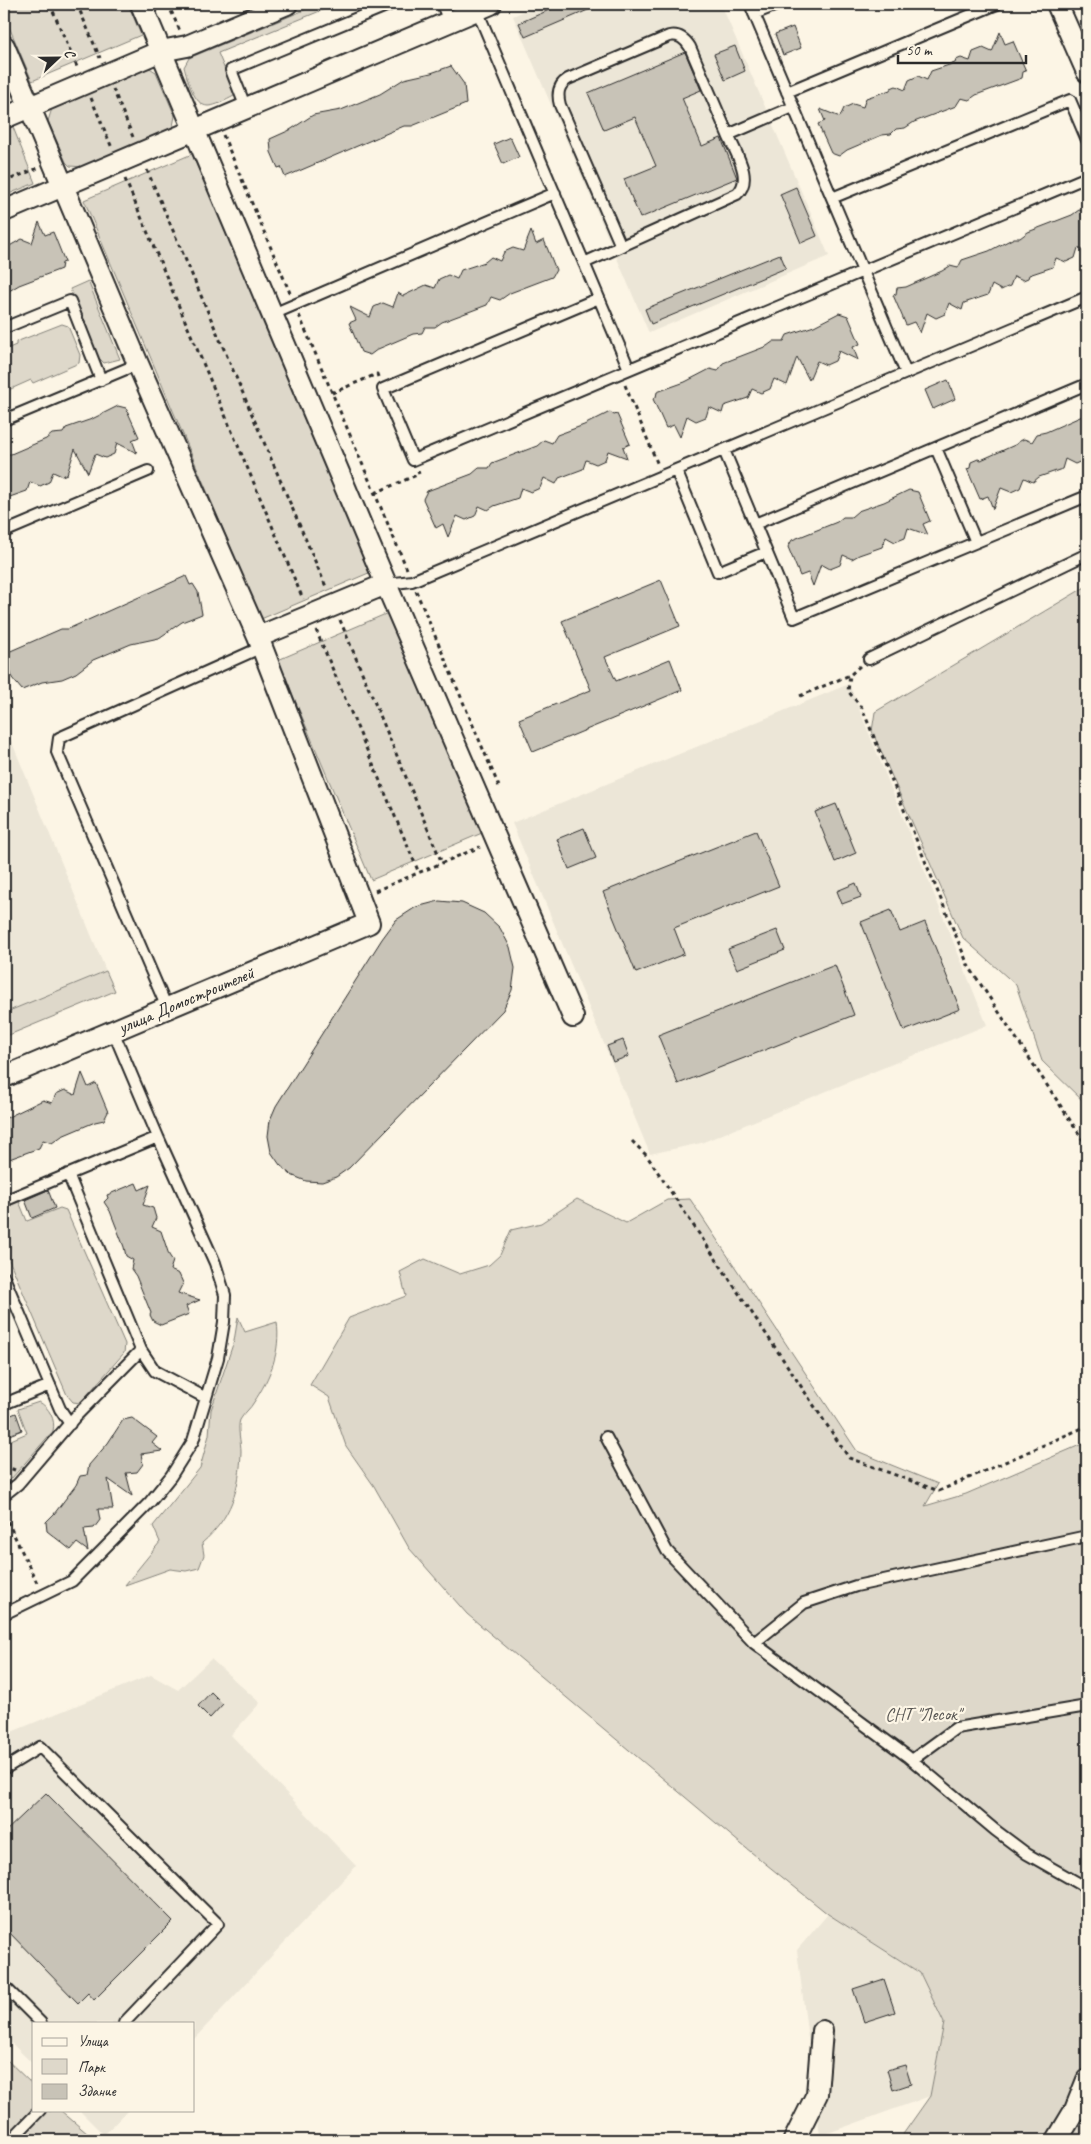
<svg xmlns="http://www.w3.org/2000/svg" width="1091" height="2144" font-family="Caveat,sans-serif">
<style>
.built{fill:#ece6d7}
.green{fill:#ded8ca;stroke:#84827a}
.building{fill:#c8c3b7;stroke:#2b2b2b}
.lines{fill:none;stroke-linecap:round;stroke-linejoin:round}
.service-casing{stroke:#2b2b2b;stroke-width:14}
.minor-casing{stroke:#2b2b2b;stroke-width:24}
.path{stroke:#2b2b2b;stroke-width:3;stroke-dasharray:4 4;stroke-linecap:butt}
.service{stroke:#fcf5e5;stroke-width:10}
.minor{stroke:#fcf5e5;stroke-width:20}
.labels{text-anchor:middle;stroke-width:4.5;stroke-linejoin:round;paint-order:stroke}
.street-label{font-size:18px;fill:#2b2b2b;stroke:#fcf5e5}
.park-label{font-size:18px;fill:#585653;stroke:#fcf5e5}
</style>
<rect width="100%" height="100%" fill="#fcf5e5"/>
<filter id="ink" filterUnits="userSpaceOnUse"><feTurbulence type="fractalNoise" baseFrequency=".02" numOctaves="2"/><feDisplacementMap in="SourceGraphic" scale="10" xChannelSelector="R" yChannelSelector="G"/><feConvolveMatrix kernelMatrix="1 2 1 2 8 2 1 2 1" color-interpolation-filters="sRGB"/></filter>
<g filter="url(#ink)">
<path class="built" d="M540,4H721L829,256L649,333L513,16Z
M849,684L987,1025L701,1143L650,1154L512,823Z
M4,723L106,971L4,1013Z
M211,1659L260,1703L231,1735L356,1866L194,2039V2023H34V2065L4,2036V1735L151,1675L178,1690Z
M828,1914L920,1973L944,2023L930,2096L820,2136L797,1950Z
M79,2110H128L104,2135Z"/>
<path class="green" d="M4,4H128L141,35L32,81L4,15Z
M319,4H337L218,53L234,92V96C226,100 216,106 208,106C194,106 187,78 184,67L189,58Z
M148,67L156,72L175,116L173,126L168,131L83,167L70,166L66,162L48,121L53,105Z
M4,81L11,99L4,105Z
M11,122L35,183L4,196V125Z
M192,154L371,572L261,619L84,200Z
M88,281L120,359L104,363L97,356L70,289Z
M62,324L68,326L80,355L79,363L33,383L31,380L4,392V350L16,345V342Z
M1087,586V1105L1042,1061L1016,985L963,938L872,731L875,712Z
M388,613L482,833L371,880L278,660Z
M106,971L115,991L4,1037V1013Z
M18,1199L27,1221L60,1208L66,1210L125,1344L124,1353L80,1403L73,1402L67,1395L4,1248V1205Z
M577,1199L626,1223L667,1200L690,1199L857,1451L938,1484L925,1506L966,1494L1087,1442V2140H899L930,2096L944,2023L920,1973L828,1914L741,1844L467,1614L409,1548L374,1486L346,1446L329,1397L310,1385L349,1318L406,1296L400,1272L425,1259L460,1274L489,1265L500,1255L511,1230L541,1223Z
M238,1317L245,1332L277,1322C281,1352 270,1378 254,1402C251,1408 243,1414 240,1420C237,1428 241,1442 241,1451C240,1489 231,1518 202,1543L204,1555L199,1568L186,1571L170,1569L125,1585L160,1542L153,1526L200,1468L209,1435L211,1410L234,1341Z
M39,1402C49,1407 56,1420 53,1431L4,1487V1443L27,1433L18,1409Z
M4,2057L34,2086V2110H60L95,2140H25L4,2120Z"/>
<path class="building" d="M563,4H602L525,37L519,23Z
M793,27L801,48L783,55L775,34Z
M1000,32L1005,44L1013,41L1026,71L1023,72L1022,78L976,95L969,100L961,98L956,106L914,122L905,128L896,129L891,134L882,135L847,150L839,156L831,153L818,124L825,121L820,109L840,117L844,108L853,104L863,107L866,98L890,90L891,88L896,86L905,90L909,80L918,76L927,80L931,71L955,63L956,60L961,58L970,61L973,52L983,48L992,52Z
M735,46L745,71L725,80L714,54Z
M685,52L701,90L682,98L702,146L721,138L737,178L640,218L624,179L656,166L635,117L604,130L588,93Z
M451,66L464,84L466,104L412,126H404L285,177L281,167L278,168L271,152L270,139L290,130L313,115L341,110L380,94L404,79L431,73Z
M510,137L519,157L503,164L494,144Z
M796,187L817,236L801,243L780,194Z
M1079,210L1087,212V252L1078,248L1075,258L1066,262L1056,258L1053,267L1029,275L1028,278L1023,280L1014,276L1010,286L1001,290L992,285L988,295L964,303L962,310L949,303L945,314L936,318L927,313L920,333L914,322L906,325L893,295L896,294L897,288L906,287L942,271L950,266L958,268L962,260L989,251L1014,238H1020L1028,232L1072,215Z
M39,222L45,235L53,232L65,262L62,263L61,269L19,285L4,294V249L22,239L32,243Z
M531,231L536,244L544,240L556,270L552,277L510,293L500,300L491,297L487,305L442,322L435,327H425L422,333L413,334L378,349L370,355L361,352L349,323L356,320L350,307L370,317L374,307L383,303L393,307L398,293L403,296L426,285L435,288L439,279L448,275L457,279L461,270L485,262L491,257L500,261L504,252L513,248L523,251Z
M780,254L786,268L651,324L645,309Z
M839,313L848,316L860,344L853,347L858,360L839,351L835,361L826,365L817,361L809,380L797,357L787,385L774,379L770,389L761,393L752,389L748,398L724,406L722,413L709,407L706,417L696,421L687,416L680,437L674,425L666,428L653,399L656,397L657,392L685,382L710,369L718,371L723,363L767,346L774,341H784L787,335L814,326Z
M948,380L955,399L933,409L925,390Z
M118,406L126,408L139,437L132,440L137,453L117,443L114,454L105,458L95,454L88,473L75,449L67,474L62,476L53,472L49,482L40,486L30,482L27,491L4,499V454H11L46,439L52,434L63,433L66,428L92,419Z
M610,412L614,415L617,414L630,444L623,447L627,458L608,451L605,460L596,464L586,460L583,469L559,478L556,484L544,478L540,488L531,492L521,488L518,498L494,506L488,510L479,506L475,516L466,520L457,516L448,537L443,524L436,528L423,499L427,491L472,474L479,468H489L492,463L537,446L544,440L552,443L557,435L584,425Z
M1087,414V456L1084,460L1075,464L1065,459L1062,469L1039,477L1033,482L1024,478L1020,488L1011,492L1001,488L993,509L988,496L980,499L967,469L970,468L971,462L978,459L981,460L1017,444L1018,442L1024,439L1032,442L1037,434L1046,432Z
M909,490L918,492L930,521L923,524L928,535L908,528L905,538L895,542L886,537L882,547L859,555L852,559L843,555L840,565L830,569L821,564L813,586L808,573L800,576L788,547L792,540L837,522L843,517H851L858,511L884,502Z
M186,576L190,585L193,584L198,592L202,614L182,622L159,638L131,644L93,660L76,673L62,679L42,682L22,690L12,678L6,653L61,629H68Z
M661,580L680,626L605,657L616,681L670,659L682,690L533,752L519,719L591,690L562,621Z
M836,804L856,853L835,862L815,812Z
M584,828L596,858L569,869L557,839Z
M756,831L779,886L674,928L684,954L636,973L603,892Z
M856,883L861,897L842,904L837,891Z
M439,901L462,903L484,913L500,928L510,947L515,968L512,990L503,1010L349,1168L336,1177L322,1182L306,1181L291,1175L280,1165L271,1152L268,1136L270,1120L276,1106L382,939L396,920L416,907Z
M891,910L900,932L925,922L960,1009L904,1031L861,922Z
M777,930L785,950L737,969L728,949Z
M835,965L854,1015L678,1084L658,1035Z
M623,1040L629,1056L613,1062L607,1046Z
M82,1073L88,1087L96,1083L108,1112L104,1120L95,1122L62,1136L52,1143L43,1140L39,1148L4,1161V1119L43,1100L52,1103L56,1094L65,1090L75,1095Z
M136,1183L139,1190L150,1185L143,1205L153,1208L156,1218L152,1227L161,1231L169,1255L173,1261L170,1270L179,1274L183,1283L178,1293L200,1300L186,1306L189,1314L161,1325L153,1321L150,1315L151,1313L136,1276L131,1269L133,1260L126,1256L124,1247L110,1211L104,1202L108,1198L107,1195Z
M48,1190L55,1208L32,1218L25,1200Z
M16,1413L22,1430L4,1437V1418Z
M132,1418L157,1437L152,1443L162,1451L141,1454L143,1464L137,1472L126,1473L132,1496L108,1479L113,1509H98L100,1520L94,1528L84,1529L88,1551L77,1543L71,1550L47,1531L46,1522L54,1514L76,1485L80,1476L87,1475L89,1465L108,1443L123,1420Z
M211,1692L223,1704L210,1718L198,1706Z
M46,1793L173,1921L94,2000L88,1993L78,2003L4,1927V1833Z
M884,1979L895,2012L864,2022L853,1989Z
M905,2065L911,2084L893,2090L887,2070Z"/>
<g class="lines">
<defs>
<path id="service" d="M442,4L449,22
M750,4L906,373
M477,10L629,369
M754,14L779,4
M787,92L997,4
M246,108L231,70L391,4
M832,198L1070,100L1087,140
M621,246L560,105C557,94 558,85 568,79L669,36C679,34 685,39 690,47L728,135
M584,263L737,194C754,179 735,152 728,135L793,107
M599,298L383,389L413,460L1087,177
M273,314L555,193
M4,328L70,301L101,380
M4,420L138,364
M936,448L976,542
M724,450L794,618L1087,496
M676,470L718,572L766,552
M755,524L1087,384
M4,532L148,471
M386,584L412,581L1087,297
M869,659L1087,554
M167,1008L57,752L59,738L262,647
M68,1174L141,1350L155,1371L206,1398
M4,1201L158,1137L113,1031
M4,1277L60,1409L70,1424
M4,1404L50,1385
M606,1437L667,1551L754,1643L907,1756L995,1830L1027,1854L1087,1888
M4,1495L18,1484L75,1417L141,1350
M4,1614L72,1581L150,1502L171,1476L193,1441L218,1358L224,1322L225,1295L215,1263L158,1137
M754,1643L804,1603L856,1586L1087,1536
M912,1760L956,1728L1087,1706
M4,1769L40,1747L218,1924L124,2023
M4,1986L41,2023
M11,2140L40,2110"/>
<path id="minor" d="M141,4L386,584L573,1017
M1057,4L1087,72
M4,46L138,364L258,637L369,923L4,1077
M4,118L161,51L187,46L287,4
M4,211L491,4
M258,637L386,584
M794,2140L817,2094L822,2031
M1057,2140L1075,2110L1087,2080"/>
</defs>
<use href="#service" class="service-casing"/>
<use href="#minor" class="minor-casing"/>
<path class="path" d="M50,4L77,67
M77,4L100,58
M168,4L180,31
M113,89L133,137
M91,98L112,148
M223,135L290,293
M4,140L11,136
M147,170L327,589
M125,179L303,599
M4,182L38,168
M299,315L407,569
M625,385L658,465
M332,393L377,374L378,377
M375,493L419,474L418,471
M416,591L500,789
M340,620L442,863
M316,630L419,873
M860,666L850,675L848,691L862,708L968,965L1087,1146
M800,696L850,675
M375,891L480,847
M632,1141L647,1156L849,1458L939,1491L1087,1426
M4,1466L15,1470
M4,1514L38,1585"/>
<use href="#service" class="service"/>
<use href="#minor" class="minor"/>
</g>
</g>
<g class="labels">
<g class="street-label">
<text transform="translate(186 1000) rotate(-23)" y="6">улица Домостроителей</text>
</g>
<g class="park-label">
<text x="923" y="1720">СНТ "Лесок"</text>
</g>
</g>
<rect width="1091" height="2144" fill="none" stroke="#fcf5e5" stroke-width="20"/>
<rect x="10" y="10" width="1071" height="2124" fill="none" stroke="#2b2b2b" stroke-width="2" filter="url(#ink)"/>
<rect x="32" y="2022" width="162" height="90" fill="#fcf5e5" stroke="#a8a49b"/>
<rect x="42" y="2038" width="25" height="8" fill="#fcf5e5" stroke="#a8a49b"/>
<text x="78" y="2046" font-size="15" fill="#2b2b2b">Улица</text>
<rect x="42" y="2059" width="25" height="15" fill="#ded8ca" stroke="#a8a49b"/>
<text x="78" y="2072" font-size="15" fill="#2b2b2b">Парк</text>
<rect x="42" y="2084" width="25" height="15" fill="#c8c3b7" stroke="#a8a49b"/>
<text x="78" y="2096" font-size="15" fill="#2b2b2b">Здание</text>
<g transform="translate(58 58) rotate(68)" stroke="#fcf5e5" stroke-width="4" paint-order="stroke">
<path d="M0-4L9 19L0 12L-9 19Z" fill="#2b2b2b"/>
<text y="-8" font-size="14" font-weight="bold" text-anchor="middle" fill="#2b2b2b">С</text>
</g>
<path d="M898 55v8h128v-8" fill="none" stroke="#2b2b2b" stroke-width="2.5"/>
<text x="906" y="55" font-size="15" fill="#2b2b2b" stroke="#fcf5e5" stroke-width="4" paint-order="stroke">50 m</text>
</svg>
